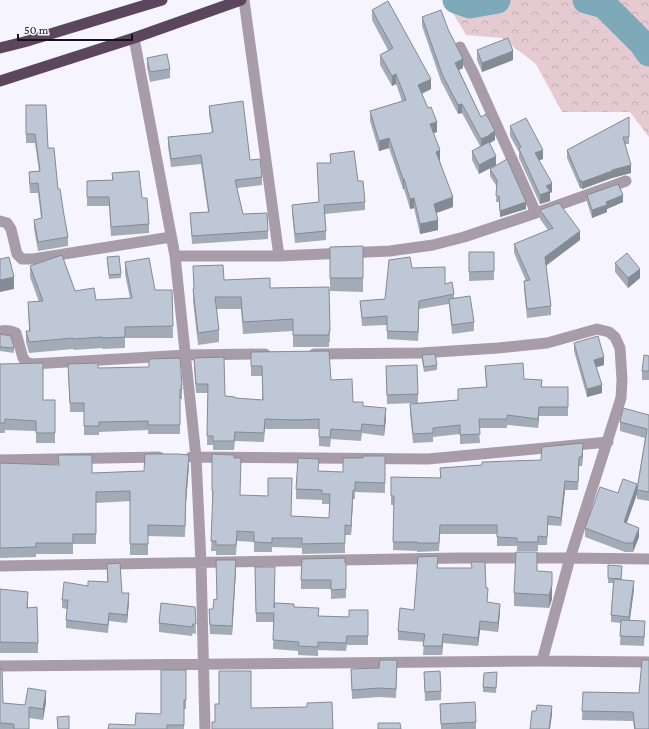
<svg xmlns="http://www.w3.org/2000/svg" width="649" height="729" font-family="'Crimson Pro',serif">
<style>
.forest{fill:url(#forest-crowns)}
.lines{fill:none;stroke-linecap:round;stroke-linejoin:round}
.river{stroke:#7ea9b9;stroke-width:27}
.minor{stroke:#a89ca8;stroke-width:11}
.trunk{stroke:#5c465d;stroke-width:11}
.wall{fill:#a3abb7}
.shaded-wall{fill:#848b95}
.building{fill:#bdc7d5;stroke:#848b95}
</style>
<defs>
<pattern id="forest-crowns" width="20" height="18" patternUnits="userSpaceOnUse"><rect width="20" height="18" fill="#e6cad2"/><path d="M2 6a3 3 0 1 1 6 0M12 15a3 3 0 1 1 6 0" fill="none" stroke="#c4adb4"/></pattern>
</defs>
<rect width="100%" height="100%" fill="#f6f5ff"/>
<path class="forest" d="M445,0H649V137L630,112H562L536,64L502,38L466,35Z"/>
<g class="lines">
<path class="river" d="M456,0L470,5L497,0
M586,0L604,5L642,43L649,53"/>
<path class="minor" d="M244,0L279,256
M134,38L175,256L196,457L201,563L205,729
M460,47L473,72L536,213
M0,221L7,223L11,229L17,254L22,259H33L171,237
M175,256H279L390,251L433,245L464,237L536,213L626,181
M0,331C6,330 10,330 16,333L23,358L26,362L32,364L186,355L265,354
M314,354L421,353L498,348L547,343L597,329L609,332L615,337L620,348L622,380L621,398L570,558L542,661
M191,457L428,459L608,442
M0,460L159,457
M0,566L459,558H570L649,559
M0,666L542,661L649,662"/>
<path class="trunk" d="M0,48L24,42L162,0
M0,81L134,38L241,0"/>
</g>
<path class="wall" d="M372,10L431,89L422,94L437,132L433,133L440,160V161L453,207L436,213L438,230L420,234L414,208L410,209L404,189H403L389,148L379,151L370,121V111L402,101L396,84L392,86L380,65V55L388,50L372,20Z
M422,17L448,29L463,68L459,70L481,117L495,140L490,143V144L496,165L526,209L500,217L499,202H496L497,187L490,176V169L494,166L479,174L472,160V151L480,146L462,113L458,114L442,83V84L422,26Z
M477,50L513,60L482,72L477,60Z
M147,58L170,69V78L150,82L147,67Z
M209,106L250,160L262,177V185L237,188L243,214L268,231V239L192,244L190,213L208,212L201,164L171,167L168,146V137L211,133L212,132L209,115Z
M26,114L48,148L58,189L68,237V246L38,251L34,229V220L41,218L38,193H30L29,182V172L39,171L35,143H26Z
M629,117V144H625L631,173L612,178L582,189L581,188H580L567,158V150Z
M510,126L543,159L539,160L552,192L550,193V201L540,204L519,158V152L510,136Z
M330,154L358,181L365,202V210L325,214L326,231V240L295,243L292,213V205L319,202L317,163H330Z
M112,173L142,198L149,224V233L111,236L109,206H87V181L112,180Z
M587,195L623,202L607,209V212L592,218L587,202Z
M540,210L580,240L546,266L551,306V315L527,318L524,290V281H526L514,253V244L548,230L540,219Z
M363,246V292L330,291V247Z
M469,252L494,271V280L469,281Z
M107,257L121,274V278L109,279Z
M125,262L155,290H172L173,338H125V348L102,349V348L74,350L73,349L29,353L26,342V331H29L28,302H39L30,277V266L75,291L96,300L130,298L125,274Z
M615,263L640,278L628,288L615,272Z
M412,268L445,284L454,294V298L474,322V331L452,334L449,304L419,309L418,341L387,339V325L362,326L360,301L385,299Z
M224,280L270,288L329,287L330,342H329V347H293V331L243,334L241,309H216L219,330V342L198,345L193,301V289Z
M0,334L14,348V353L0,351Z
M574,343L604,365L596,367L602,393L587,397L574,351Z
M251,352L331,380L353,402L386,418L384,436L362,433L361,441L331,439L330,447L319,446V429H265L264,442L235,441L234,450H213V445H207L208,393H196L194,367V358L225,396L235,398L262,400V376H251Z
M422,355L437,365V370L424,372L422,360Z
M649,356V380H642V371Z
M0,364L43,400H55V443H36V431L5,430V433H0Z
M386,366L418,394V403L458,400V389L486,387L485,366L524,379L542,387H568V416H539L538,428L507,425V428H479L480,443L460,444V434L433,437V442L413,443L410,413V404L417,403L387,404Z
M98,368L182,385V399H180V434H148V430L99,432V435H84V412H70L68,373Z
M649,415V501L637,499V494L626,523L639,537L633,552H625L585,537V528L618,493L637,488L645,438L620,431V422Z
M583,451L582,466H579L578,490H565L561,526L548,525L547,545H538V551H517V546H497V534H440L439,551L417,552V551L393,550L394,505H391V477L440,478V468L482,465L541,460Z
M212,454L240,495L292,516L329,518V504H322V500L296,499V489L319,471L343,472L363,458L385,456V493L355,492V499H353L351,535H345V553L302,554V548L272,547V552H254V542L237,541L236,555H216V551H211L213,500H212Z
M0,463L92,473L144,471L189,465L186,502L185,537L148,536V555H130V501L96,503V544H73V554H36V557L0,558Z
M345,563H346V598L331,599V589H301V580Z
M107,564L122,593L129,602L127,623L109,621L108,633L66,628V620L67,609L62,608V600L88,586L107,582Z
M255,567L275,603L294,607L319,616L349,617L368,610V645H347L346,651L318,650V656L298,655V651L273,649L274,622H256Z
M438,568L486,588L487,602L500,612L498,632L480,630L478,646L443,643L442,655H423L424,642L398,640V631L414,610Z
M236,569L232,635L210,634L209,609H213L217,600Z
M622,570L621,580L634,589L630,620L645,630L644,646L620,645L621,623L611,622V615L613,583H608V578Z
M537,571L552,586V599L549,608L514,606V593Z
M0,589L28,603V607L38,643V653H0Z
M195,607L196,634L193,633L192,636L159,632V623Z
M0,669L3,703L25,705L46,702L43,720L29,718V729H0Z
M351,669H397L396,698L379,697L352,699Z
M186,670V709H184V729H108L135,725L161,714Z
M424,672L441,691V700L425,701Z
M497,677L496,693L483,692V687Z
M583,692L639,693L649,729H634L633,721L582,720Z
M440,704L476,722V729H441Z"/>
<path class="shaded-wall" d="M513,51V60L482,72V63Z
M463,59V68L455,72V63Z
M396,74V84L392,86V76Z
M431,79V89L418,95V85Z
M462,104V113L458,114V105Z
M437,122V132L430,134V124Z
M495,131V140L490,143V144L481,148V139Z
M389,138V148L379,151V141Z
M440,150V160L436,162V152Z
M543,150V159L535,162V153Z
M496,156V165L479,174V165Z
M631,165V173L612,178L582,189V182L612,170Z
M403,179H404V189H403Z
M581,180V188H580V181Z
M552,183V192L550,193V201L540,204V195L546,186Z
M623,195V202L607,209V212L592,218V210L606,202Z
M453,197V207L434,214V204Z
M414,198V208L410,209V199Z
M526,202V209L500,217V211Z
M438,220V230L420,234V224Z
M580,231V240L545,266V257Z
M640,269V278L628,288V278Z
M14,277V289L0,292V280Z
M419,301V309L418,341V332Z
M604,357V365L594,368V360Z
M602,385V393L587,397V389Z
M539,407V416L538,428V419Z
M386,408V418L384,436V426Z
M583,443V451L582,466V457Z
M189,455V465L186,502L185,537L186,492Z
M565,481V490L561,526V518Z
M637,484V494L624,531V522Z
M353,490V499L351,535V526Z
M639,528V537L633,552V543Z
M236,560V569L232,635V626Z
M552,572V599L549,608V595Z
M634,581V589L629,624V617Z
M28,592V603L27,618V608Z
M129,593V602L127,623V615Z
M500,604V612L498,632V623Z
M480,621V630L478,646V638Z
M443,634V643L442,655V646Z
M46,691V702L43,720V709Z
M552,706V715L550,729H549Z"/>
<path class="building" d="M388,1L431,79L418,85L428,108L431,107L437,122L430,124L440,150L436,152L453,197L434,204L438,220L420,224L414,198L410,199L404,179H403L389,138L379,141L370,111L406,100L396,74L392,76L380,55L393,48L372,10Z
M441,10L448,29L463,59L455,63L481,117L486,114L495,131L490,134V135L481,139L462,104L458,105L442,74L422,17Z
M508,38L513,51L482,63L477,50Z
M167,54L170,69L150,72L147,58Z
M243,101L250,160L260,159L262,177L235,180L243,214L267,213L268,231L192,236L190,213L209,212L201,155L171,159L168,137L211,133V132H213L209,106Z
M26,105H46L48,148H54L58,189H60L64,215L68,237L38,242L34,220L42,218L38,183L30,184L29,172L40,171L35,134H26Z
M629,117V137H623L631,165L612,170V171L582,182L581,180L580,181L567,150Z
M526,118L543,150L535,153L552,183L546,186L550,191L540,195L519,149L521,147L510,126Z
M489,142L496,156L479,165L472,151Z
M354,151L358,181H363L365,202L324,205L326,231L295,234L292,205L319,202L317,163H331L330,154Z
M507,159L526,202L500,211L499,196H496L497,180L490,169Z
M139,171L142,198H147L149,224L111,227L109,197H87V181L113,180L112,173Z
M618,184L623,195L606,202L607,205L592,210L587,195Z
M559,203L580,231L545,257L551,306L527,309L524,281L530,280L514,244L553,228L540,210Z
M363,246V278H330V247Z
M469,252H494V271L469,272Z
M627,253L640,269L628,278L615,263Z
M62,255L75,291L94,288L96,300L132,298L125,262L149,258L155,290H172L173,326L125,327V337L102,338V337L74,339L73,338L29,342L26,331H30L28,302L43,301L30,266Z
M119,256L121,274L109,275L107,257Z
M9,257L14,277L0,280V259Z
M410,257L412,268L445,267V284L452,282L454,294L419,301L418,332L387,331V316L362,318L360,301L385,299L389,260Z
M223,265L224,280L270,278V288L329,287L330,331H329V335H293V319L243,322L241,297H215L219,330L198,333L193,289H194L193,266Z
M470,296L474,322L452,325L449,299Z
M0,334L11,336L14,348L0,347Z
M598,336L604,357L594,360L602,385L587,389L574,343Z
M329,351L331,380L352,379L353,402H363V406L386,408L384,426L362,424L361,431L331,429L330,437H319V419L297,420L265,419L264,433L235,432L234,441H213V436H207L208,384H196L194,358L224,357L225,396L235,397V398L263,400L262,366H251V352Z
M435,354L437,365L424,367L422,355Z
M644,355L649,356V371H642Z
M180,358L182,385H181L182,389H180V425H148V421L99,422V426H84V403H70L68,364L98,363V368L149,367V359Z
M43,363V400H55V433H36V421L5,419V423H0V364Z
M523,363L524,379L542,380L541,387H568V407H539L538,419L507,415V419H479L480,434L460,435V425L433,428V433L413,434L410,404L458,400V389L487,387L485,366Z
M417,365L418,394L387,395L386,366Z
M623,408L649,415V492L637,490L647,429L620,422Z
M583,443L582,457H579L578,482L565,481L561,518L548,516L547,537L538,536V542H517V538L497,537V525H440L439,543H417V542H393L394,496H391V477L441,478L440,468L482,465V462L541,460L542,447Z
M145,454H178L189,455L186,492L185,526L148,525V544H130V491L96,492V534H73V543H36V547L0,548V463L59,465L58,455H92V473L144,471Z
M212,454L234,455V458H241L240,495L268,496V478H292L291,516L329,518L330,494H322V490L296,489L298,458L319,459L318,471L343,472V458H363V456H385V483L355,482V490H353L351,526L345,525V543L302,544V538H272V543L254,542V532L237,531L236,545H216V541H211L213,490H212Z
M623,479L637,484L624,522L639,528L633,543H625L585,528L600,487L618,493Z
M516,552H537V571L552,572V585L549,595L514,593Z
M438,556L437,568H472L471,562H485L486,588H488L487,602L500,604L498,623L480,621L478,638L443,634L442,646H423L425,634L398,631L400,608L414,610L418,557Z
M345,558V563H346V589L331,590V580H301L302,559Z
M216,560H236L232,626L210,625L209,609H213L214,599L217,600Z
M120,563L122,593H129L127,615L109,613L108,625L66,620L68,600H62L64,582L88,586V581L108,582L107,564Z
M608,565L622,566L621,579L608,578Z
M255,567H275L274,608L275,603L294,604V607L319,608L318,616L349,617V610H368V636H347L346,643L318,642V647L298,646L299,642L273,640L274,613H256Z
M614,579L634,581L629,617L611,615Z
M0,589L28,592L27,608L37,607L38,643L0,642Z
M161,603L195,607L196,624H193L192,627L159,623Z
M621,620L645,621L644,637L620,636Z
M380,660H397L396,689L379,688L352,690L351,669L379,668Z
M642,660H649V729H635L633,712L582,711L583,692L639,693Z
M0,669H2L3,703L25,705L28,688L46,691L43,709L29,707V729H14V724L0,723Z
M161,670H186V700H184V725H167V729H108L109,724L135,725L136,713L161,714Z
M219,671H251V708L307,707V703L332,702L333,729H212V722H215V704H219Z
M440,671L441,691L425,692L424,672Z
M497,672L496,688L483,687L484,673Z
M475,702L476,722L441,724L440,704Z
M537,705L552,706L549,729H530L532,711H536Z
M69,716V729H58L57,717Z
M378,723H400L401,729H378Z"/>
<path d="M18 34v6h114v-6" fill="none" stroke="#141319" stroke-width="2"/>
<text x="24" y="34" font-size="12" fill="#141319" stroke="#f6f5ff" stroke-width="3" paint-order="stroke">50 m</text>
</svg>
